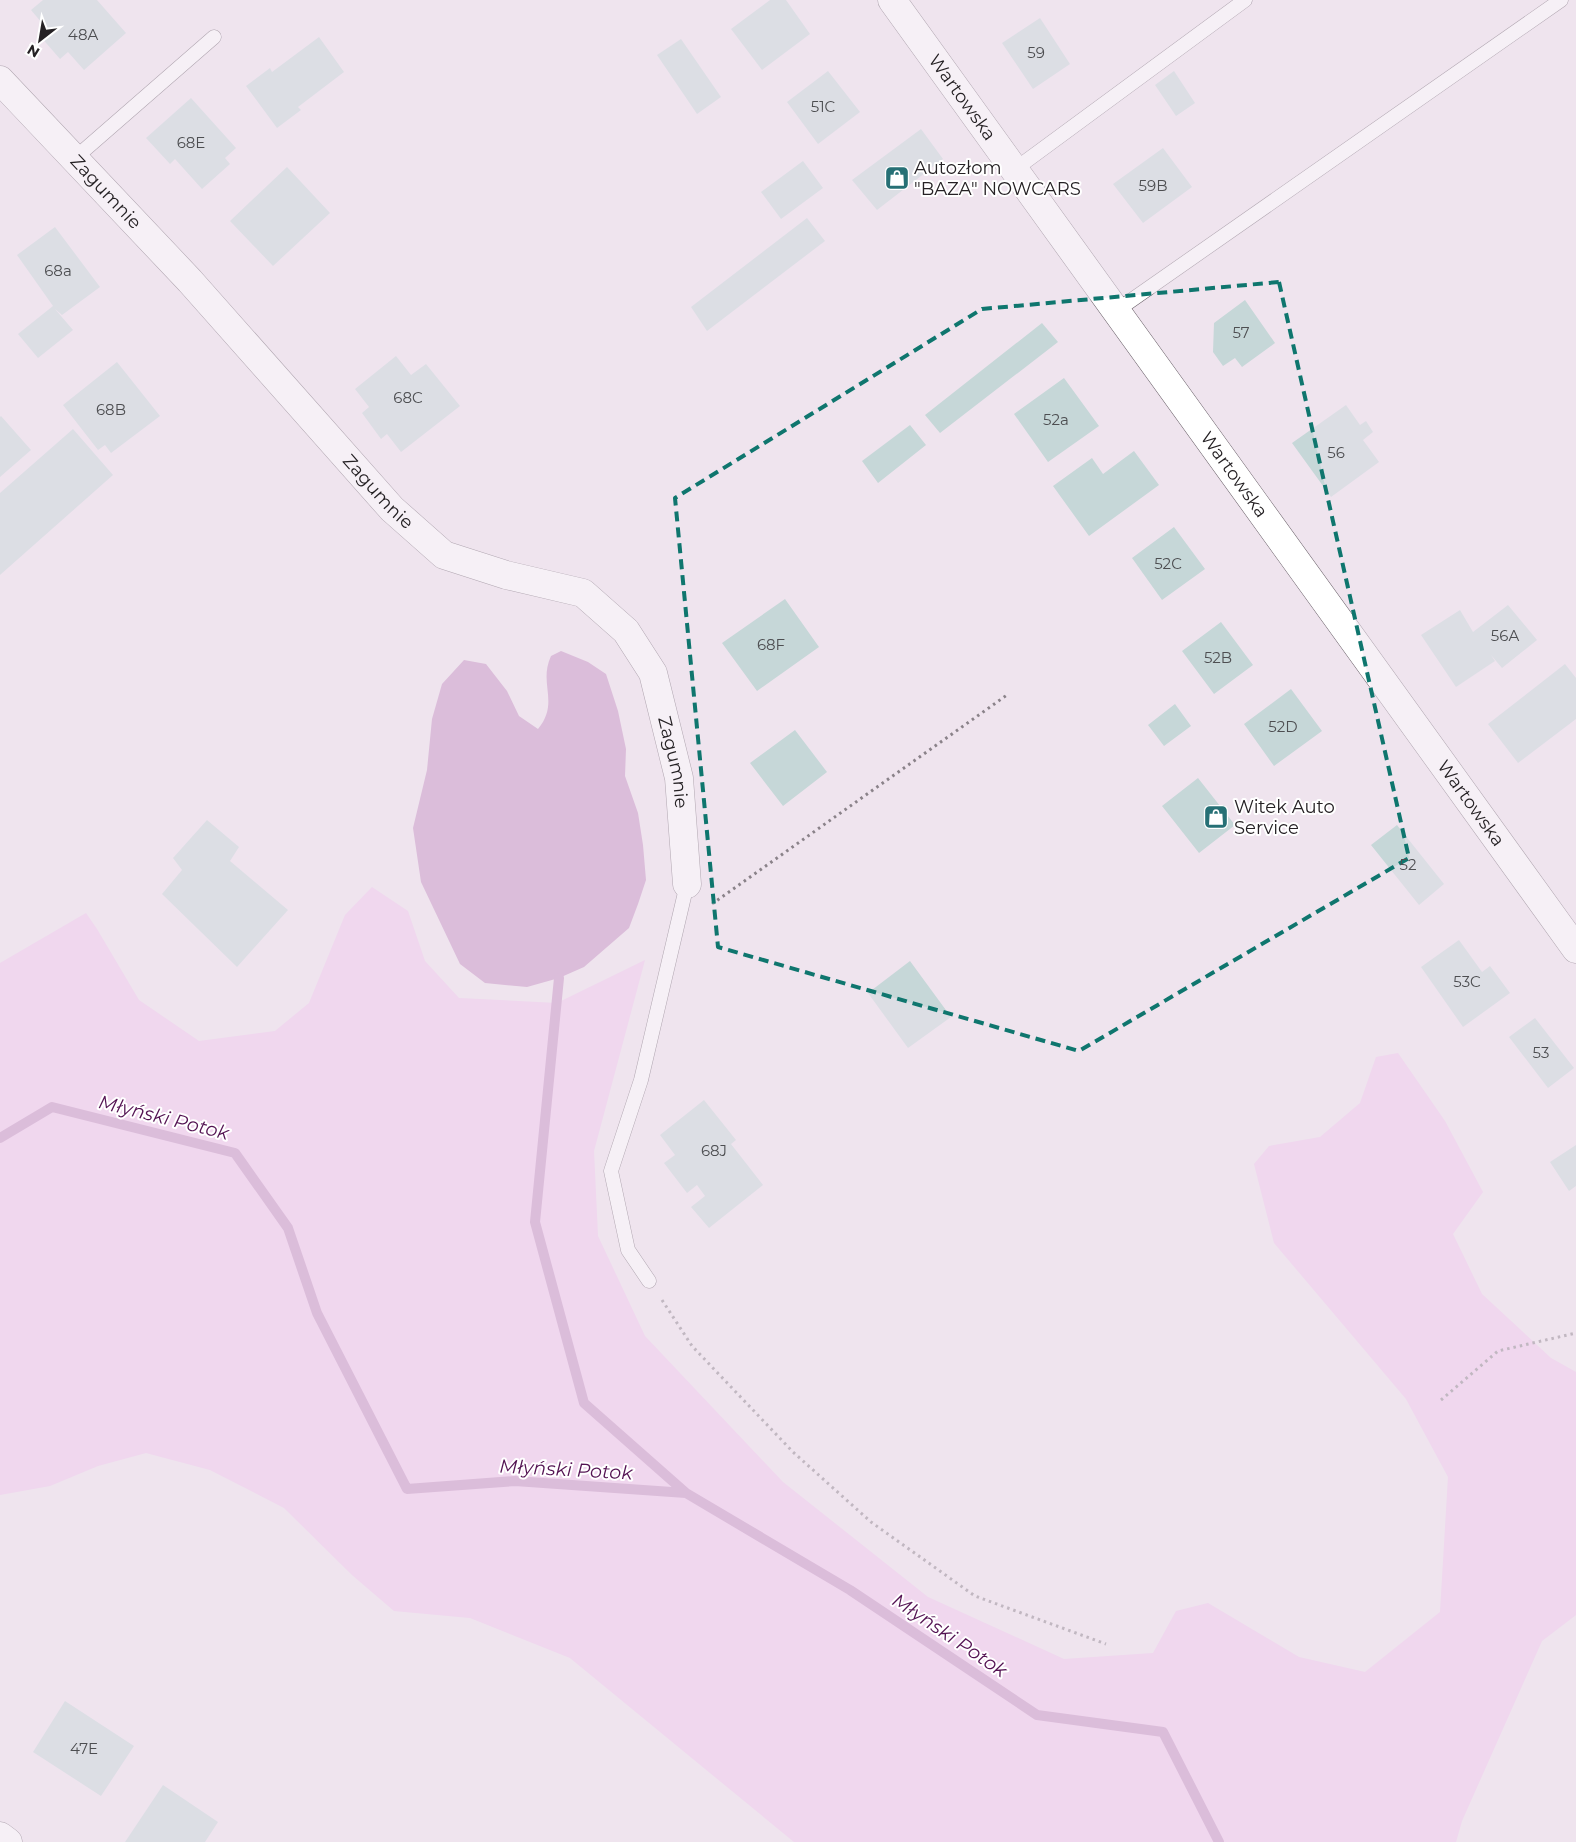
<svg xmlns="http://www.w3.org/2000/svg" width="1576" height="1842" font-family="Montserrat,sans-serif">
<style>
.green{fill:#f1c7ee}
.water{fill:#c48ec0}
.lines{fill:none;stroke-linecap:round;stroke-linejoin:round}
.stream{stroke:#c48ec0;stroke-width:10}
.building{fill:#c6d7d8}
.service-casing{stroke:#675d66;stroke-width:15}
.minor-casing{stroke:#675d66;stroke-width:29}
.path{stroke:#8a8289;stroke-width:3;stroke-dasharray:2.5 4;stroke-linecap:butt}
.service{stroke:#fff;stroke-width:14}
.minor{stroke:#fff;stroke-width:28}
.marked{fill:none;stroke:#0f766e;stroke-width:4;stroke-dasharray:10 6;stroke-linejoin:round}
.labels{text-anchor:middle;stroke-width:4;stroke-linejoin:round;paint-order:stroke}
.number-label{font-size:15px;fill:#4d4e51}
.street-label{font-size:18px;fill:#252124;stroke:#fff}
.poi-label{font-size:18px;fill:#252124;stroke:#fff;text-anchor:start}
.water-label{font-size:19px;font-style:italic;fill:#531252;stroke:#fff}
</style>
<rect width="100%" height="100%" fill="#efe4ee"/>
<path class="green" d="M372,887L408,911L425,961L459,998L557,1003L645,960L594,1151L598,1236L645,1336L783,1482L928,1597L1064,1659L1153,1653L1176,1611L1208,1603L1299,1657L1365,1672L1440,1612L1448,1477L1406,1399L1274,1243L1254,1164L1269,1146L1320,1137L1360,1103L1376,1057L1398,1053L1445,1121L1483,1192L1453,1234L1482,1294L1551,1358L1576,1372V1615L1542,1641L1462,1821L1456,1842H794L570,1658L470,1618L394,1611L352,1575L284,1508L210,1470L146,1453L98,1466L50,1486L0,1495V963L86,913L97,929L139,1000L199,1041L275,1031L309,1003L345,915Z"/>
<path class="water" d="M561,651L588,662L606,674L618,711L626,749L625,776L638,813L643,845L646,880L638,904L629,928L584,967L559,978L527,987L485,983L460,964L421,882L413,828L427,770L432,719L442,684L464,660L486,664L507,691L519,716L538,729C560,702 538,684 551,656Z"/>
<g class="lines">
<path class="stream" d="M559,978L535,1222L584,1403L686,1493
M0,1138L52,1107L235,1153L288,1228L317,1313L407,1489L515,1481L686,1493L850,1590L1037,1715L1163,1732L1219,1842"/>
</g>
<path class="building" d="M43,0H97L126,33L84,70L68,52L60,59L40,36L47,29L31,10Z
M770,0H786L810,34L762,70L731,29Z
M1040,18L1070,64L1033,89L1002,43Z
M319,37L344,72L298,107L301,110L277,128L246,86L270,68L272,72Z
M681,39L721,97L697,114L657,55Z
M828,71L860,112L818,144L787,102Z
M1174,71L1195,103L1176,116L1155,85Z
M191,98L236,148L225,158L230,164L202,189L175,159L170,164L146,138Z
M921,129L943,159L877,210L852,180Z
M1163,148L1192,187L1143,223L1113,184Z
M803,161L823,188L781,219L761,192Z
M287,167L330,213L273,266L230,221Z
M807,218L825,241L707,331L691,307Z
M55,227L100,287L62,315L55,309L73,330L38,358L18,334L53,306L17,255Z
M1245,300L1275,343L1242,367L1235,358L1223,366L1213,352L1214,323Z
M1042,323L1058,342L940,433L925,415Z
M396,356L411,375L426,364L460,406L401,452L387,434L381,439L362,413L369,407L355,389Z
M117,362L160,416L111,453L105,445L98,450L63,405Z
M1064,378L1099,426L1048,462L1014,414Z
M1346,405L1360,425L1366,421L1373,432L1363,440L1379,462L1331,497L1292,443Z
M1,416L31,450L0,477V417Z
M910,425L926,445L878,483L862,461Z
M73,429L113,475L0,575V493Z
M1134,451L1159,485L1089,536L1053,486L1092,458L1103,474Z
M1174,527L1205,569L1162,600L1132,558Z
M785,599L819,647L757,691L722,643Z
M1508,605L1537,640L1502,668L1491,655L1495,661L1456,687L1421,635L1460,610L1473,632Z
M1221,622L1253,665L1214,694L1182,651Z
M1565,664L1576,678V719L1518,763L1488,724Z
M1291,689L1322,731L1274,766L1244,724Z
M1175,704L1191,726L1164,746L1148,725Z
M795,730L827,772L783,806L750,763Z
M1198,778L1235,825L1199,853L1162,806Z
M207,820L239,847L230,861L288,910L237,967L162,894L182,870L173,858Z
M1397,825L1444,884L1419,905L1371,845Z
M1459,940L1482,972L1490,966L1510,993L1463,1027L1421,967Z
M910,961L951,1017L908,1048L868,993Z
M1535,1018L1574,1068L1548,1088L1509,1037Z
M704,1100L736,1140L731,1144L763,1185L709,1228L691,1207L705,1196L697,1185L687,1193L664,1163L675,1155L660,1135Z
M1576,1145V1186L1569,1191L1550,1162Z
M65,1701L134,1746L101,1796L33,1752Z
M163,1785L218,1822L205,1842H125Z"/>
<g class="lines">
<defs>
<path id="service" d="M74,159L214,37
M1014,170L1245,0
M1116,311L1561,0
M649,1281L628,1250L611,1171L641,1080L687,884"/>
<g id="minor">
<path id="s1" d="M892,0L1576,949"/>
<path id="s2" d="M0,80L190,281L392,509L444,555L506,575L583,593L626,631L653,673L679,778L687,884"/>
<path d="M0,1836L8,1842"/>
</g>
</defs>
<use href="#service" class="service-casing"/>
<use href="#minor" class="minor-casing"/>
<path class="path" d="M712,904L1007,695
M662,1300L692,1346L793,1452L871,1522L975,1596L1106,1644
M1441,1400L1498,1351L1576,1333"/>
<use href="#service" class="service"/>
<use href="#minor" class="minor"/>
</g>
<path d="M0 0H1576V1842H0ZM1279,282L1409,858L1079,1051L718,947L675,498L982,309Z" fill="#efe4ee" fill-opacity=".55" fill-rule="evenodd"/>
<path class="marked" d="M1279,282L1409,858L1079,1051L718,947L675,498L982,309Z"/>
<defs>
<symbol id="shop-square" viewBox="-11 -11 22 22"><rect x="-9" y="-9" width="18" height="18" rx="4" fill="#267075" stroke="#fff"/><path d="M-5-2.5h2.3a2.7 3.5 0 0 1 5.4 0H5L5.5 6h-11ZM-1.5-2.5h3a1.5 2.3 0 0 0-3 0Z" fill="#fff"/></symbol>
</defs>
<g fill-rule="evenodd">
<use href="#shop-square" x="883" y="164" width="28" height="28"/>
<use href="#shop-square" x="1202" y="803" width="28" height="28"/>
</g>
<g class="labels">
<g class="number-label">
<text x="83" y="40">48A</text>
<text x="1036" y="58">59</text>
<text x="823" y="112">51C</text>
<text x="191" y="148">68E</text>
<text x="1153" y="191">59B</text>
<text x="58" y="276">68a</text>
<text x="1241" y="338">57</text>
<text x="408" y="403">68C</text>
<text x="111" y="415">68B</text>
<text x="1056" y="425">52a</text>
<text x="1336" y="458">56</text>
<text x="1168" y="569">52C</text>
<text x="1505" y="641">56A</text>
<text x="771" y="650">68F</text>
<text x="1218" y="663">52B</text>
<text x="1283" y="732">52D</text>
<text x="1408" y="870">52</text>
<text x="1467" y="987">53C</text>
<text x="1541" y="1058">53</text>
<text x="714" y="1156">68J</text>
<text x="84" y="1754">47E</text>
</g>
<g class="street-label">
<text dy="6" stroke="none"><textPath href="#s1" startOffset="120">Wartowska</textPath></text>
<text dy="6" stroke="none"><textPath href="#s2" startOffset="154">Zagumnie</textPath></text>
<text dy="6" stroke="none"><textPath href="#s1" startOffset="585">Wartowska</textPath></text>
<text dy="6" stroke="none"><textPath href="#s2" startOffset="559">Zagumnie</textPath></text>
<text dy="6" stroke="none"><textPath href="#s2" startOffset="994">Zagumnie</textPath></text>
<text dy="6" stroke="none"><textPath href="#s1" startOffset="990">Wartowska</textPath></text>
</g>
<g class="poi-label">
<text x="914" y="174">Autozłom<tspan x="914" dy="21">"BAZA" NOWCARS</tspan></text>
<text x="1234" y="813">Witek Auto<tspan x="1234" dy="21">Service</tspan></text>
</g>
<g class="water-label">
<text transform="translate(164 1117) rotate(14)" y="7">Młyński Potok</text>
<text transform="translate(566 1469) rotate(3)" y="7">Młyński Potok</text>
<text transform="translate(950 1635) rotate(34)" y="7">Młyński Potok</text>
</g>
</g>
<g transform="translate(40 40) rotate(211)" stroke="#ffffff" stroke-width="4" paint-order="stroke">
<path d="M0-4L9 19L0 12L-9 19Z" fill="#252124"/>
<text y="-8" font-size="14" font-weight="bold" text-anchor="middle" fill="#252124">N</text>
</g>
</svg>
